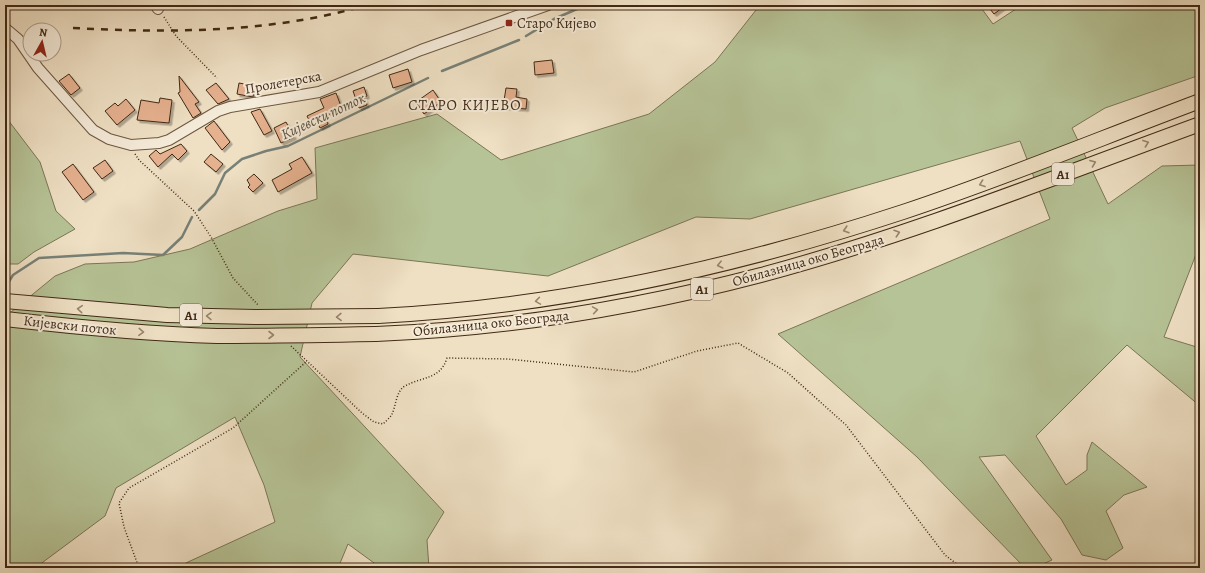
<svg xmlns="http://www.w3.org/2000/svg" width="1205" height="573" font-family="Alegreya,serif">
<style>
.green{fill:#b6c396;stroke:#7b7656}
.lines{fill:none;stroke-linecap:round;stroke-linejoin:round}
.stream{stroke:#778178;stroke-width:2.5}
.building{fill:#e6b18f;stroke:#402915;filter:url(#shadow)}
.minor-casing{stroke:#6c5741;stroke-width:12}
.highway-casing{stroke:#402915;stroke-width:16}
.path{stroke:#402915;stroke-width:1.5;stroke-dasharray:1 2;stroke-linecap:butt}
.minor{stroke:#f5ebd9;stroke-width:10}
.highway{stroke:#efe0c4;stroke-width:14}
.rail{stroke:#402915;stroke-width:2.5;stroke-dasharray:7 7;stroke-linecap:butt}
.highway-bridge-casing{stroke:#402915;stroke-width:16;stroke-linecap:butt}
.highway-bridge{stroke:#efe0c4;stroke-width:14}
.oneway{stroke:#98846c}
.poi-dot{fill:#8f2418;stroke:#f5ebd9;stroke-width:1.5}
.labels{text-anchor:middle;stroke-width:4;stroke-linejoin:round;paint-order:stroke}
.shield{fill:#f5ebd9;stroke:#766350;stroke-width:1}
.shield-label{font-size:13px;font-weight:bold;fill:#402915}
.poi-label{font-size:14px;fill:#402915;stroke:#f5ebd9;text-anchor:start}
.street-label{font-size:14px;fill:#402915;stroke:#f5ebd9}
.neighbourhood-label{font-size:15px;letter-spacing:1px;fill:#402915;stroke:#f5ebd9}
.water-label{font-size:15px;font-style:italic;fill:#574e3e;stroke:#f5ebd9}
</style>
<defs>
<filter id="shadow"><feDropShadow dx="2.5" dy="2.5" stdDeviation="0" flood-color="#0004"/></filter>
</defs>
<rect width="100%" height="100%" fill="#efe0c4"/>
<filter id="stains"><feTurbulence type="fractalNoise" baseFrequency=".005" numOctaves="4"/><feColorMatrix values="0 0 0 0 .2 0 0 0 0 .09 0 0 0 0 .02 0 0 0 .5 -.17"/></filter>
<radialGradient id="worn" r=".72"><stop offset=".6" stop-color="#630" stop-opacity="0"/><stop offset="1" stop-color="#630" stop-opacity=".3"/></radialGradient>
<path class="green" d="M760,5H979L993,24L1022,5H1200V75L1105,108L1072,128L1108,204L1162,166L1200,165V244L1164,337L1200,348V406L1127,345L1036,436L1066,485L1087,470V455L1092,442L1147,487L1124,495L1106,511L1123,548L1106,560L1082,555L1061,519L1005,455L979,457L1052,560L1034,568H1025L917,457L778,334L1050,219L1020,141L750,219L696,217L548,276L353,254L312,303L300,357L444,512L427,540L429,568H381L348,544L338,568H175L275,522L264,485L235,417L116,488L105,516L35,568H5V317L55,276L85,264L134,262L190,249L278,211L317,199L315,148L437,114L501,160L649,114L715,62Z
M5,116L40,162L56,211L75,229L34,252L18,264H5Z"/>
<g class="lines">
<path class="stream" d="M526,36L554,19L577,9L582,5
M442,71L519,40
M199,210L215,194L225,173L242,159L266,151L288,146L428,78
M5,288L13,275L39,258L123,253L163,255L182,237L192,217"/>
</g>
<path class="building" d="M987,5H1006L994,14Z
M552,60L554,73L535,75L534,62Z
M408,69L412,82L393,88L389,75Z
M69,74L80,88L71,95L59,81Z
M179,76L199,102L195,104L201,113L193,118L178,93L180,92Z
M216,83L229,99L218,104L206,90Z
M239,83L255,86L253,97L237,94Z
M364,87L367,96L364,97L367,105L359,108L353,91Z
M506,88L517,89L516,97L527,99L526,109L503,107Z
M433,90L441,102L424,114L416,102Z
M336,93L342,109L324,116L328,124L320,128L316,119L310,122L307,116L324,108L320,99Z
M160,98L172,100L169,123L137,120L141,100L159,103Z
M126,99L135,110L117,125L105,111L115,103L118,106Z
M260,109L272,131L264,135L251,112Z
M214,121L230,142L222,150L205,128Z
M286,122L294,137L281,143L274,128Z
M181,144L187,151L178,160L172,154L158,167L149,156L156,150L160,154Z
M211,154L223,164L216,172L204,162Z
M302,157L312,173L278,192L272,180L292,169L289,164Z
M105,160L113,171L102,179L93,168Z
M73,164L94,192L83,200L62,172Z
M254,174L263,183L253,192L248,187L250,185L247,180Z"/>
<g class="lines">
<defs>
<path id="minor" d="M155,5L158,9
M5,28L18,39L38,68L93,130L109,139L131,145L159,143L169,140L218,111L230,107L319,92L421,50L548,5"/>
<path id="highway" d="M378,316C557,307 733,268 903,212C1003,179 1101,138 1200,101
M376,334C506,329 635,308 761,275C911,235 1055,177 1200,124"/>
</defs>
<use href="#minor" class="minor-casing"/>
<use href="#highway" class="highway-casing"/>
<path class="path" d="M164,17L176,36L217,78
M135,154L139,160L194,211L211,237L233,278L258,305
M291,346L362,413L374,422L383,424C386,421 390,418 392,414C396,406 396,391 405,386C423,376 440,380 447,358L508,359L634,372L697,351L738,343L788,373L846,425L945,555L962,568
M139,568L124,527L119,503L129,488L233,428L307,361"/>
<use href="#minor" class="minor"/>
<use href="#highway" class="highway"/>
<path class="rail" d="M73,28C171,33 272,33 367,5"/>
<defs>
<path id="highway-bridge" d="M5,301L167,315L257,317L378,316
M5,319C75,327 146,334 217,336C270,336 323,335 376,334"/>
</defs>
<use href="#highway-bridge" class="highway-bridge-casing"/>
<use href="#highway-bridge" class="highway-bridge"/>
</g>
<defs><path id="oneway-chevron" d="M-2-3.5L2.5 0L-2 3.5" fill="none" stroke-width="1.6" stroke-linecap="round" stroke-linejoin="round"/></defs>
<g class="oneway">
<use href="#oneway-chevron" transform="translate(1146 143) rotate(-20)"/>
<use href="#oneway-chevron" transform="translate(1093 163) rotate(-21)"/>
<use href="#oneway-chevron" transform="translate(982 184) rotate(160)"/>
<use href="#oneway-chevron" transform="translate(846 230) rotate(163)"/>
<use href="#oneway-chevron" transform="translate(897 233) rotate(-18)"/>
<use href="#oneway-chevron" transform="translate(720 265) rotate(166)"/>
<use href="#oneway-chevron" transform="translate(538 301) rotate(171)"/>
<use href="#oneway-chevron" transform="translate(80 309) rotate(-175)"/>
<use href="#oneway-chevron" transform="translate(595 310) rotate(-9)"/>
<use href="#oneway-chevron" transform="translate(209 316) rotate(-179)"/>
<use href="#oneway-chevron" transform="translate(339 317) rotate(179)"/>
<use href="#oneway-chevron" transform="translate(141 332) rotate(3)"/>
<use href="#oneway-chevron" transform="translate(271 335)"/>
</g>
<rect class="poi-dot" x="505" y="19" width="8" height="8" rx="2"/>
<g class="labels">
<g class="shield">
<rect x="1052" y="163" width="22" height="22" rx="3"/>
<rect x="691" y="278" width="22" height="22" rx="3"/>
<rect x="180" y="304" width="22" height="22" rx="3"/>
</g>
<g class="shield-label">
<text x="1063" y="179">A1</text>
<text x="702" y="294">A1</text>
<text x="191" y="320">A1</text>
</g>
<g class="poi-label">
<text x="517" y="28">Старо Кијево</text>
</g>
<g class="street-label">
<text transform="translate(283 82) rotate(-10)" y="5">Пролетерска</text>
<text transform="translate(808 260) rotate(-16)" y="5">Обилазница око Београда</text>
<text transform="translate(491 323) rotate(-6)" y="5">Обилазница око Београда</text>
<text transform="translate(70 325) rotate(6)" y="5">Кијевски поток</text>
</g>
<g class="neighbourhood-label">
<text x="465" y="110">СТАРО КИЈЕВО</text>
</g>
<g class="water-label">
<text transform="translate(323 116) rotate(-25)" y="5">Кијевски поток</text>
</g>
</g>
<rect width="1205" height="573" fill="none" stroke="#efe0c4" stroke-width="20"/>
<rect x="6" y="6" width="1193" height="561" fill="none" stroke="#402915" stroke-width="2"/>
<rect x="10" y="10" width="1185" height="553" fill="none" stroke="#402915"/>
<g transform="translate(42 42) rotate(8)"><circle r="19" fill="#f5ebd9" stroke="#ad9d8b"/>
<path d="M0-3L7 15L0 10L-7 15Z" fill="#8f2418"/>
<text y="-6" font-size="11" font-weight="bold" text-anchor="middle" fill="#402915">N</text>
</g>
<rect width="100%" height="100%" filter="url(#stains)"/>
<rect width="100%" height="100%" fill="url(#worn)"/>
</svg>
